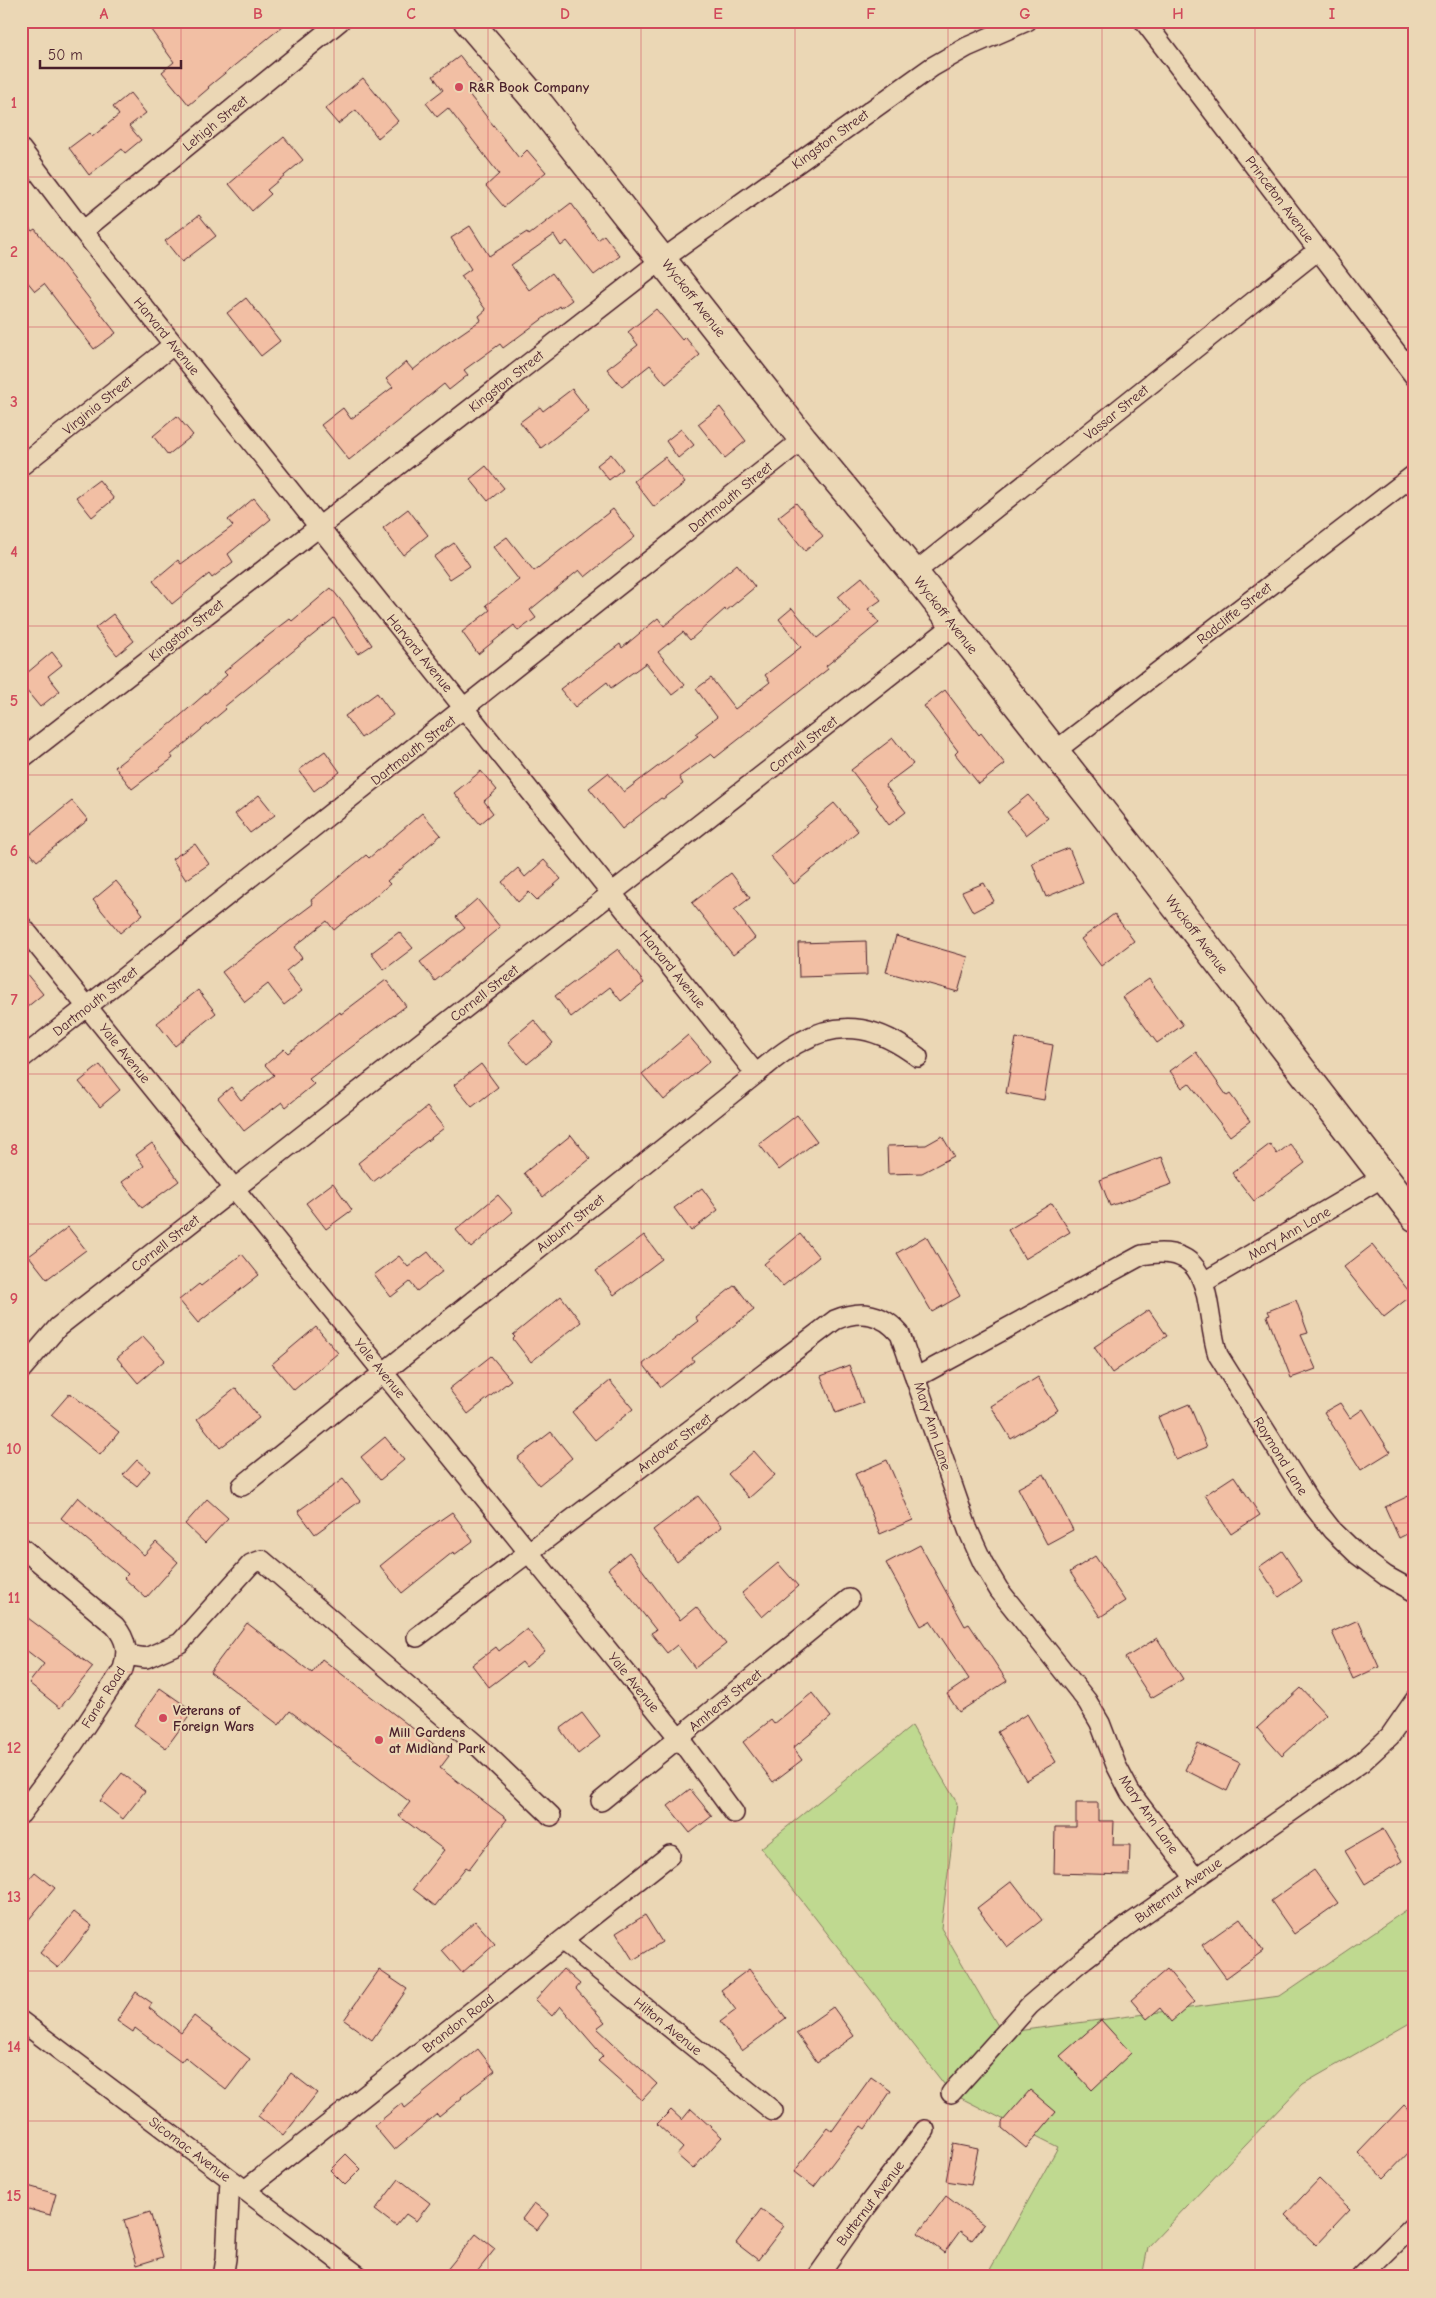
<svg xmlns="http://www.w3.org/2000/svg" width="1436" height="2298" font-family="'Comic Neue',sans-serif">
<style>
.green{fill:#bfd990;stroke:#847c5e}
.building{fill:#f2bfa4;stroke:#4a1f2b}
.lines{fill:none;stroke-linecap:round;stroke-linejoin:round}
.street-casing{stroke:#4a1f2b;stroke-width:22}
.primary-casing{stroke:#4a1f2b;stroke-width:31}
.street{stroke:#ebd7b5;stroke-width:19}
.primary{stroke:#ebd7b5;stroke-width:28}
.grid{fill:none;stroke:#d1495b;stroke-width:1;stroke-opacity:0.55}
.poi-dot{fill:#d1495b;stroke:#ebd7b5;stroke-width:2}
.labels{text-anchor:middle;stroke-width:4;stroke-linejoin:round;paint-order:stroke}
.poi-label{font-size:14px;font-weight:bold;fill:#4a1f2b;stroke:#ebd7b5;text-anchor:start}
.street-label{font-size:14px;fill:#4a1f2b;stroke:#ebd7b5}
.neatline{fill:none;stroke:#d1495b;stroke-width:2}
.grid-label{font-size:16px;text-anchor:middle;font-weight:bold;fill:#d1495b}
</style>
<rect width="100%" height="100%" fill="#ebd7b5"/>
<filter id="ink" filterUnits="userSpaceOnUse"><feTurbulence type="fractalNoise" baseFrequency=".02" numOctaves="2"/><feDisplacementMap in="SourceGraphic" scale="10" xChannelSelector="R" yChannelSelector="G"/><feConvolveMatrix kernelMatrix="1 2 1 2 8 2 1 2 1" color-interpolation-filters="sRGB"/></filter>
<g filter="url(#ink)">
<path class="green" d="M912,1726L957,1803L941,1928L1002,2033L1280,1996L1415,1904V2020L1303,2084L1148,2247L1142,2277H986L1058,2147L951,2093L761,1848Z"/>
<path class="building" d="M164,21H289L208,87L209,88L189,105L162,72L174,62L151,30Z
M460,56L481,83L468,93L519,158L527,150L546,172L504,207L486,186L499,174L448,108L437,117L426,103L443,90L433,76Z
M363,78L398,121L378,138L356,110L338,124L325,109Z
M130,93L146,113L129,126L141,140L125,153L122,149L89,175L69,148L89,133L92,137L119,115L113,107Z
M284,137L303,160L267,190L271,194L252,211L229,184Z
M571,203L598,240L604,235L620,256L594,275L567,241L561,246L554,235L511,265L529,290L552,273L572,300L561,308L560,306L503,348L500,344L464,370L468,375L449,390L444,384L349,460L321,425L343,408L351,419L393,387L386,379L406,362L413,370L443,346L481,320L479,316L486,310L461,276L471,269L451,238L470,226L489,256L527,232L529,235Z
M199,215L216,236L182,262L165,241Z
M21,218L32,231L35,229L116,333L94,349L44,284L35,291L21,274Z
M246,298L280,341L261,356L227,313Z
M656,309L682,340L685,337L700,355L666,384L650,365L622,387L607,369L638,345L628,332Z
M572,389L589,411L541,448L520,422L540,407L543,411Z
M720,407L746,441L725,458L698,424Z
M177,416L193,435L168,455L153,436Z
M681,429L694,445L678,458L666,441Z
M611,454L623,469L609,480L597,465Z
M665,457L685,483L654,507L634,481Z
M486,466L504,488L488,501L470,479Z
M99,480L114,499L92,517L76,497Z
M254,498L271,519L228,554L233,562L212,578L209,574L172,604L153,581L178,560L181,564L233,526L228,520Z
M796,503L823,536L805,551L778,517Z
M408,509L428,535L403,555L383,528Z
M613,509L635,537L585,577L579,570L530,610L536,618L518,631L514,625L478,654L462,632L490,610L486,605L519,580L493,547L507,537L534,571Z
M454,543L470,566L450,579L434,557Z
M737,564L755,587L726,611L725,609L690,640L683,632L658,652L685,685L672,695L646,663L611,688L607,682L575,707L560,689L620,644L622,648L658,618L664,626Z
M862,577L881,600L868,609L879,623L826,666L828,669L715,758L711,754L679,777L683,784L663,799L661,798L622,829L589,788L608,773L624,792L698,736L695,734L717,717L696,689L711,678L735,709L770,682L765,675L801,647L779,619L792,608L817,638L850,612L838,597Z
M331,588L347,608L372,645L358,654L334,618L224,707L226,709L171,755L173,758L132,789L115,767L173,722L227,675L224,672L269,635L290,619L292,621Z
M113,614L134,641L117,655L95,628Z
M52,652L62,665L48,676L60,691L40,707L21,684V678Z
M945,690L979,735L981,733L1005,764L979,784L955,754L958,751L924,706Z
M377,693L393,715L361,738L345,716Z
M893,738L913,764L885,785L906,812L889,825L876,807L878,805L851,770Z
M325,751L340,772L314,791L299,770Z
M481,771L497,790L484,801L493,813L480,824L454,793Z
M259,795L275,815L250,833L235,814Z
M1028,795L1048,818L1026,835L1007,812Z
M72,801L88,820L37,861L21,842Z
M834,803L858,831L794,884L770,856Z
M422,813L441,835L387,881L390,884L334,930L327,921L294,947L302,958L286,971L302,991L284,1005L268,984L245,1002L222,972L313,904L311,900L366,855L369,858Z
M195,844L209,864L186,880L172,859Z
M1069,848L1083,882L1046,897L1032,863Z
M544,860L561,879L537,900L529,892L518,902L502,882L518,868L525,877Z
M731,873L750,898L734,910L755,938L733,955L692,903Z
M116,881L143,914L120,933L93,900Z
M984,883L994,901L973,912L962,892Z
M477,899L500,927L435,981L420,962L465,928L456,917Z
M1114,914L1134,941L1101,966L1081,939Z
M399,932L413,948L384,970L371,953Z
M896,936L968,957L958,992L886,972Z
M866,941L867,975L799,977L798,943Z
M618,949L644,983L621,1001L610,987L571,1017L555,996Z
M21,967L43,994L21,1012Z
M1149,979L1183,1025L1157,1043L1123,997Z
M386,980L406,1006L309,1079L314,1084L286,1107L282,1102L244,1131L218,1098L231,1087L241,1100L274,1075L265,1065L284,1049L288,1053L340,1012L341,1014Z
M198,990L216,1013L175,1046L157,1023Z
M534,1020L553,1043L527,1064L508,1042Z
M688,1035L710,1061L664,1100L642,1074Z
M1016,1038L1053,1045L1044,1100L1006,1093Z
M1196,1052L1227,1096L1230,1094L1250,1121L1230,1136L1189,1083L1182,1088L1170,1071Z
M481,1064L498,1087L472,1107L454,1085Z
M100,1065L120,1090L100,1107L79,1082Z
M427,1107L444,1128L373,1182L358,1163Z
M797,1115L817,1141L779,1170L759,1144Z
M571,1135L590,1159L543,1197L524,1173Z
M942,1136L954,1156L922,1173L888,1174L887,1146L926,1145Z
M152,1143L179,1181L142,1208L122,1182L144,1166L136,1155Z
M1270,1144L1277,1154L1290,1144L1305,1163L1254,1201L1232,1173Z
M1162,1157L1172,1184L1110,1206L1100,1180Z
M333,1183L352,1210L326,1229L306,1203Z
M702,1188L718,1210L691,1231L674,1208Z
M498,1195L513,1212L471,1248L456,1230Z
M1052,1203L1070,1232L1025,1259L1008,1230Z
M68,1227L86,1250L47,1279L29,1256Z
M800,1234L819,1257L783,1286L764,1264Z
M644,1235L662,1259L614,1295L596,1271Z
M926,1236L960,1296L932,1312L897,1253Z
M1372,1245L1412,1295L1384,1317L1344,1267Z
M428,1252L443,1271L417,1291L410,1282L391,1297L374,1275L399,1256L408,1267Z
M242,1254L259,1275L198,1323L179,1300L199,1284L201,1286Z
M735,1285L754,1310L692,1358L694,1361L661,1387L643,1364L698,1321L695,1317Z
M561,1296L581,1322L531,1362L513,1339L515,1337L513,1335Z
M1296,1300L1308,1333L1301,1335L1316,1369L1291,1378L1267,1316L1270,1315L1268,1311Z
M1149,1310L1167,1336L1112,1373L1094,1347Z
M316,1327L338,1353L294,1390L272,1364Z
M143,1336L165,1360L138,1383L117,1358Z
M491,1356L511,1380L468,1414L449,1389Z
M849,1365L863,1403L836,1413L821,1376Z
M1038,1377L1058,1410L1011,1439L991,1406Z
M610,1381L633,1409L595,1440L572,1412Z
M236,1388L259,1418L220,1448L197,1419Z
M70,1393L119,1432L100,1455L51,1415Z
M1340,1403L1350,1418L1363,1409L1390,1452L1361,1470L1324,1412Z
M1189,1404L1207,1447L1176,1460L1158,1417Z
M551,1432L572,1458L539,1485L517,1458Z
M385,1437L404,1460L380,1480L361,1457Z
M754,1451L775,1475L749,1498L728,1474Z
M137,1460L150,1471L137,1486L123,1475Z
M887,1460L913,1520L880,1534L855,1474Z
M1044,1474L1073,1530L1047,1544L1018,1488Z
M1234,1476L1260,1515L1231,1534L1205,1495Z
M343,1479L360,1501L315,1534L298,1511Z
M1415,1493V1530L1399,1538L1385,1507Z
M698,1496L722,1527L677,1562L653,1530Z
M78,1497L144,1555L156,1542L178,1562L146,1598L124,1578L128,1574L61,1518Z
M207,1499L228,1518L205,1543L185,1524Z
M452,1512L473,1541L454,1555L453,1552L402,1593L380,1566L417,1536Z
M920,1545L965,1626L969,1624L1007,1681L959,1712L947,1694L969,1679L930,1621L921,1626L886,1563Z
M1282,1551L1302,1581L1279,1597L1259,1567Z
M629,1552L680,1620L696,1607L726,1644L695,1668L677,1645L667,1653L651,1633L656,1630L608,1569Z
M1095,1556L1125,1601L1100,1617L1070,1572Z
M778,1563L798,1586L762,1617L742,1593Z
M28,1618L93,1667L60,1708L29,1683L44,1664L21,1646V1626Z
M1358,1620L1379,1667L1353,1679L1332,1632Z
M247,1623L312,1673L322,1659L449,1756L440,1768L507,1819L469,1869L466,1867L435,1906L413,1889L444,1850L399,1816L410,1802L290,1711L279,1725L210,1672Z
M527,1629L545,1651L526,1667L522,1662L489,1687L472,1665L496,1647L499,1651Z
M1157,1638L1183,1679L1151,1698L1125,1658Z
M160,1688L193,1711L166,1748L134,1725Z
M1301,1688L1326,1715L1282,1756L1257,1728Z
M812,1693L831,1717L793,1748L802,1760L773,1782L743,1742L771,1720L774,1724Z
M582,1713L600,1737L578,1754L560,1729Z
M1027,1714L1056,1762L1026,1780L997,1732Z
M1198,1743L1240,1763L1227,1791L1185,1770Z
M122,1773L145,1791L123,1819L100,1801Z
M690,1789L712,1816L690,1833L668,1806Z
M1076,1803H1098V1821H1114L1113,1845H1130L1129,1875L1054,1873L1055,1827H1076Z
M1383,1829L1402,1861L1365,1884L1345,1851Z
M1314,1870L1338,1903L1294,1934L1271,1901Z
M35,1872L55,1888L21,1929V1888Z
M1012,1881L1042,1920L1007,1947L977,1908Z
M74,1912L92,1926L58,1968L40,1953Z
M645,1915L662,1942L633,1960L616,1933Z
M1240,1918L1263,1951L1226,1978L1202,1945Z
M475,1921L495,1944L462,1973L442,1950Z
M563,1969L580,1984L576,1989L605,2022L597,2028L657,2084L642,2100L598,2061L603,2056L560,2006L552,2016L535,2000Z
M749,1969L786,2018L742,2051L720,2022L736,2010L721,1990Z
M1167,1969L1194,2002L1171,2022L1160,2008L1147,2019L1131,2000Z
M379,1970L407,1989L372,2040L344,2020Z
M136,1992L152,2003L149,2008L181,2033L194,2016L250,2059L226,2090L185,2057L181,2062L135,2028L133,2032L117,2021Z
M833,2007L854,2036L817,2062L796,2033Z
M1101,2020L1131,2053L1092,2090L1060,2056Z
M478,2049L495,2071L461,2097L462,2098L439,2117L437,2114L394,2150L374,2126L402,2103L405,2108Z
M291,2073L317,2093L283,2136L258,2116Z
M871,2077L891,2091L865,2129L861,2126L814,2187L794,2172L828,2128L832,2131Z
M1030,2090L1056,2112L1026,2148L1002,2128V2122Z
M1404,2105L1415,2115V2146L1384,2178L1358,2153Z
M691,2109L722,2137L693,2169L677,2155L683,2148L657,2124L671,2110L682,2120Z
M953,2144L978,2149L971,2185L946,2181Z
M346,2154L361,2169L345,2185L330,2170Z
M399,2179L430,2203L416,2221L406,2214L396,2226L375,2210Z
M1319,2179L1350,2209L1316,2245L1285,2215Z
M21,2184L56,2194L50,2215L21,2207Z
M946,2196L984,2225L972,2240L960,2231L944,2253L918,2233Z
M534,2203L549,2214L537,2230L522,2219Z
M761,2209L784,2226L758,2260L736,2243Z
M150,2212L163,2257L137,2265L124,2220Z
M476,2234L495,2249L473,2277H441Z"/>
<g class="lines">
<defs>
<path id="street" d="M1144,21L1415,377
M21,149L83,231L756,1074
M83,231L340,21
M21,466L173,345
M914,573L1318,250
M1054,752L1415,474
M21,759L663,259L932,67L967,47L1027,21
M21,925L679,1738L734,1813
M21,1059L803,439
M1204,1282L1383,1177
M21,1370L58,1327L954,625
M915,1378L1142,1255C1218,1240 1203,1310 1218,1355L1310,1502L1332,1530L1358,1555L1386,1576L1415,1592
M242,1486L756,1074C770,1063 784,1050 800,1042C844,1017 881,1029 918,1057
M21,1547L115,1626C127,1640 128,1652 123,1669L74,1743L21,1814
M417,1637L835,1320C861,1309 882,1313 900,1334L968,1530L983,1563L999,1590L1087,1701L1100,1723L1116,1765L1130,1792L1195,1878
M126,1655L146,1658L180,1643L251,1564L262,1560L480,1748L551,1816
M601,1801L849,1599
M563,1941L773,2111
M21,2021L360,2277
M951,2093L1030,2005L1079,1963L1127,1926L1362,1762L1390,1736L1415,1700
M245,2190L670,1855
M223,2277L226,2259L230,2179
M817,2277L867,2206L925,2130
M1361,2277L1415,2224"/>
<path id="primary" d="M468,21L540,105L803,439L914,573L1144,865L1415,1217"/>
</defs>
<use href="#street" class="street-casing"/>
<use href="#primary" class="primary-casing"/>
<use href="#street" class="street"/>
<use href="#primary" class="primary"/>
</g>
</g>
<path class="grid" d="M181,21V2277M334,21V2277M488,21V2277M641,21V2277M795,21V2277M948,21V2277M1102,21V2277M1255,21V2277M21,177H1415M21,327H1415M21,476H1415M21,626H1415M21,775H1415M21,925H1415M21,1074H1415M21,1224H1415M21,1373H1415M21,1523H1415M21,1672H1415M21,1822H1415M21,1971H1415M21,2121H1415"/>
<g class="poi-dot">
<circle cx="459" cy="87" r="5"/>
<circle cx="163" cy="1718" r="5"/>
<circle cx="379" cy="1740" r="5"/>
</g>
<g class="labels">
<g class="poi-label">
<text x="469" y="92">R&amp;R Book Company</text>
<text x="173" y="1715">Veterans of<tspan x="173" dy="16">Foreign Wars</tspan></text>
<text x="389" y="1737">Mill Gardens<tspan x="389" dy="16">at Midland Park</tspan></text>
</g>
<g class="street-label">
<text transform="translate(215 123) rotate(-39)" y="5">Lehigh Street</text>
<text transform="translate(830 139) rotate(-36)" y="5">Kingston Street</text>
<text transform="translate(1280 199) rotate(53)" y="5">Princeton Avenue</text>
<text transform="translate(694 298) rotate(52)" y="5">Wyckoff Avenue</text>
<text transform="translate(167 336) rotate(51)" y="5">Harvard Avenue</text>
<text transform="translate(506 381) rotate(-38)" y="5">Kingston Street</text>
<text transform="translate(97 405) rotate(-39)" y="5">Virginia Street</text>
<text transform="translate(1116 412) rotate(-39)" y="5">Vassar Street</text>
<text transform="translate(730 497) rotate(-39)" y="5">Dartmouth Street</text>
<text transform="translate(1234 613) rotate(-38)" y="5">Radcliffe Street</text>
<text transform="translate(946 615) rotate(52)" y="5">Wyckoff Avenue</text>
<text transform="translate(186 630) rotate(-38)" y="5">Kingston Street</text>
<text transform="translate(420 653) rotate(51)" y="5">Harvard Avenue</text>
<text transform="translate(803 744) rotate(-38)" y="5">Cornell Street</text>
<text transform="translate(413 750) rotate(-38)" y="5">Dartmouth Street</text>
<text transform="translate(1197 934) rotate(53)" y="5">Wyckoff Avenue</text>
<text transform="translate(673 969) rotate(51)" y="5">Harvard Avenue</text>
<text transform="translate(484 993) rotate(-38)" y="5">Cornell Street</text>
<text transform="translate(95 1001) rotate(-38)" y="5">Dartmouth Street</text>
<text transform="translate(125 1053) rotate(51)" y="5">Yale Avenue</text>
<text transform="translate(570 1223) rotate(-39)" y="5">Auburn Street</text>
<text transform="translate(1289 1233) rotate(-30)" y="5">Mary Ann Lane</text>
<text transform="translate(165 1243) rotate(-38)" y="5">Cornell Street</text>
<text transform="translate(380 1368) rotate(51)" y="5">Yale Avenue</text>
<text transform="translate(933 1426) rotate(72)" y="5">Mary Ann Lane</text>
<text transform="translate(674 1443) rotate(-37)" y="5">Andover Street</text>
<text transform="translate(1281 1456) rotate(58)" y="5">Raymond Lane</text>
<text transform="translate(634 1682) rotate(51)" y="5">Yale Avenue</text>
<text transform="translate(103 1697) rotate(-58)" y="5">Faner Road</text>
<text transform="translate(725 1700) rotate(-39)" y="5">Amherst Street</text>
<text transform="translate(1149 1814) rotate(55)" y="5">Mary Ann Lane</text>
<text transform="translate(1178 1890) rotate(-35)" y="5">Butternut Avenue</text>
<text transform="translate(458 2023) rotate(-38)" y="5">Brandon Road</text>
<text transform="translate(668 2026) rotate(39)" y="5">Hilton Avenue</text>
<text transform="translate(190 2149) rotate(37)" y="5">Sicomac Avenue</text>
<text transform="translate(870 2203) rotate(-53)" y="5">Butternut Avenue</text>
</g>
</g>
<rect width="1436" height="2298" fill="none" stroke="#ebd7b5" stroke-width="55"/>
<path d="M40 60v8h141v-8" fill="none" stroke="#4a1f2b" stroke-width="2.5"/>
<text x="48" y="60" font-size="15" fill="#4a1f2b" stroke="#ebd7b5" stroke-width="4" paint-order="stroke">50 m</text>
<rect x="28" y="28" width="1380" height="2242" class="neatline"/>
<g class="grid-label">
<text x="104" y="19">A</text>
<text x="258" y="19">B</text>
<text x="411" y="19">C</text>
<text x="565" y="19">D</text>
<text x="718" y="19">E</text>
<text x="871" y="19">F</text>
<text x="1025" y="19">G</text>
<text x="1178" y="19">H</text>
<text x="1332" y="19">I</text>
<text x="14" y="108">1</text>
<text x="14" y="257">2</text>
<text x="14" y="407">3</text>
<text x="14" y="557">4</text>
<text x="14" y="706">5</text>
<text x="14" y="856">6</text>
<text x="14" y="1005">7</text>
<text x="14" y="1155">8</text>
<text x="14" y="1304">9</text>
<text x="14" y="1454">10</text>
<text x="14" y="1603">11</text>
<text x="14" y="1753">12</text>
<text x="14" y="1902">13</text>
<text x="14" y="2052">14</text>
<text x="14" y="2201">15</text>
</g>
</svg>
